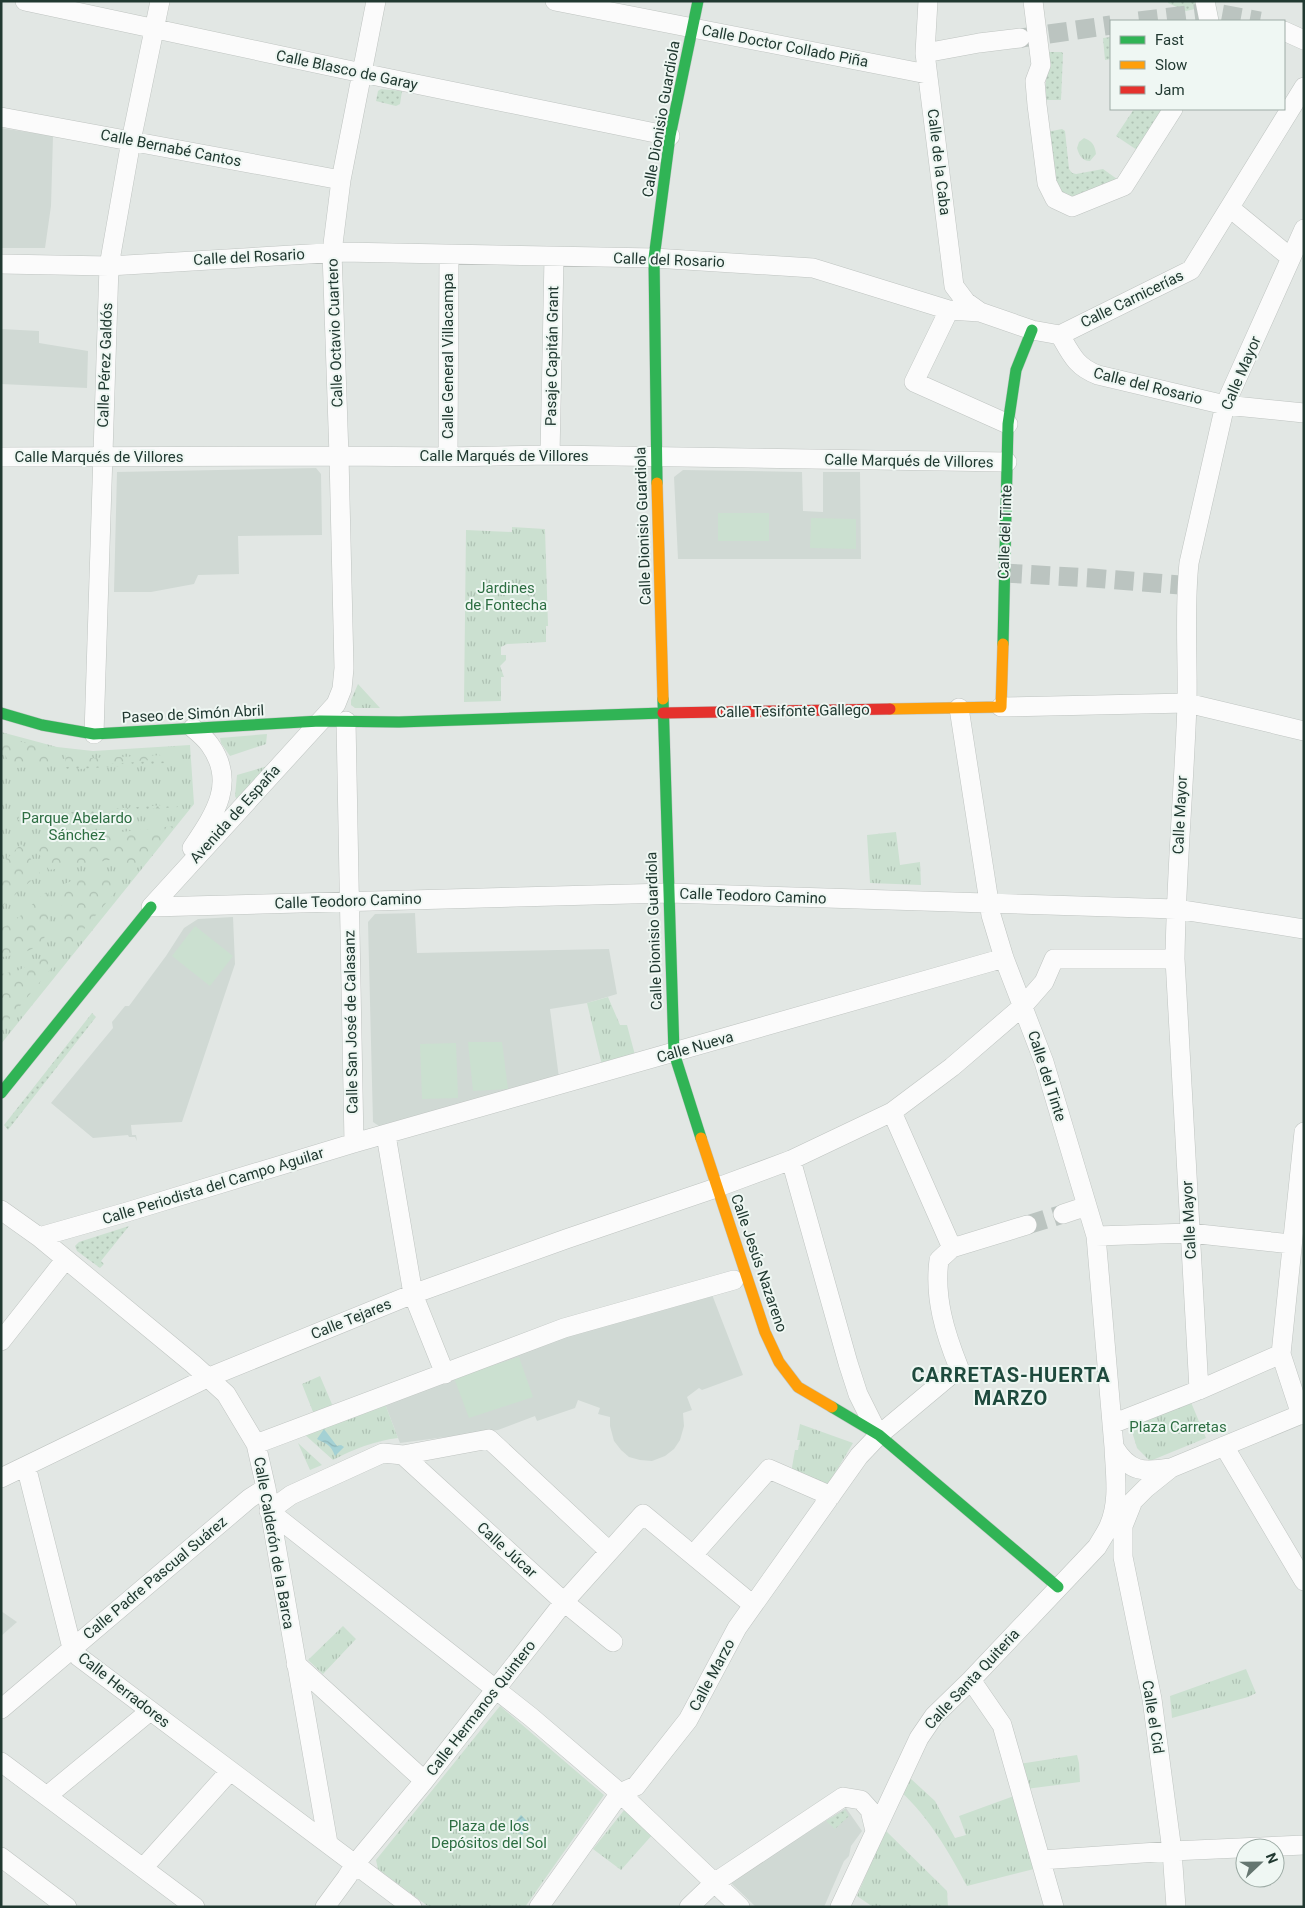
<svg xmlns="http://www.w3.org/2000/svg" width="1305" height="1908" font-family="Roboto,sans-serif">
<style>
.built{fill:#d0d9d4}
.grass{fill:url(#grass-tufts)}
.forest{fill:url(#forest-crowns)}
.garden{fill:url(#garden-dots)}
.pitch{fill:#cbe0d0}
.water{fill:url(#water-waves)}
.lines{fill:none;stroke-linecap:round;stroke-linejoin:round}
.street-tunnel{stroke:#bbc4c0;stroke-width:19;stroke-dasharray:19 9;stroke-linecap:butt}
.street-casing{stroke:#bfc4c1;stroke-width:20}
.fast-casing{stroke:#bec5c2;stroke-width:12}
.slow-casing{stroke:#bec5c2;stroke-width:12}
.jam-casing{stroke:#bec5c2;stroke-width:12}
.street{stroke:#fbfbfb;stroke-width:19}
.fast{stroke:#30b455;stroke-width:11}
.slow{stroke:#ff9f0a;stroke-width:11}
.jam{stroke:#e5322d;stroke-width:11}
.labels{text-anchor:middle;stroke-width:4;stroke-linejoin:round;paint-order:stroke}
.street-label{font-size:15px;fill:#213931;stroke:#eff7f3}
.park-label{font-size:15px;fill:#2d6e42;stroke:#eff7f3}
.district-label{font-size:20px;font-weight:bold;letter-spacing:1px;fill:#1e4a3d;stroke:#eff7f3}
</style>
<defs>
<pattern id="grass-tufts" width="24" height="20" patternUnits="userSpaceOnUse" patternTransform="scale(1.25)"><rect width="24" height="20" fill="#cbe0d0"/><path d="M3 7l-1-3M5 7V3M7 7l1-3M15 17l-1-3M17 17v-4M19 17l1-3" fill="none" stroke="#aec1b3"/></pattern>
<pattern id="forest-crowns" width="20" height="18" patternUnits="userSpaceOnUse" patternTransform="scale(1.25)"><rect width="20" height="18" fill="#cbe0d0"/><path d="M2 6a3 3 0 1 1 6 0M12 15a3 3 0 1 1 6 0" fill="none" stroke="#aec1b3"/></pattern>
<pattern id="garden-dots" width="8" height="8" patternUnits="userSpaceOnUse" patternTransform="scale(1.25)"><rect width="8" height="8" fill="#cbe0d0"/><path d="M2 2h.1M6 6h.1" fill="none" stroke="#aec1b3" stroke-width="1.8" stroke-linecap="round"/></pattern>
<pattern id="water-waves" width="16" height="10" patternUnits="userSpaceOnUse" patternTransform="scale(1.25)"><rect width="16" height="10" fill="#a4d1d4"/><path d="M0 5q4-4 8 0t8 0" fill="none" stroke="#8db4b6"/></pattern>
</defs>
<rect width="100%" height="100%" fill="#e2e7e4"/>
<path class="built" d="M1,128L53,136L51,206L45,248H1Z
M1,329L39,331V343L88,351L87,388L1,384Z
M316,468L321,474L322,535L238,536L239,574L198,575L194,584L151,592H114L117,472Z
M683,470L802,472L803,511L823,512V472H860L861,559H678L674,477Z
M415,913L417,953L609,949L617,994L587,1003L550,1009L559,1078L382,1128L373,1122L368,922L375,914Z
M233,917L235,964L182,1122L131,1125L132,1135H136L137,1141L135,1137H129L128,1135L93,1138L51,1103L113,1028L112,1022L125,1006H129L166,956L184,928L198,919Z
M711,1292L743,1375L702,1390L699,1388L687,1397L692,1410L683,1413L684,1426L680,1440L674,1449L665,1456L652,1461L640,1460L629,1457L621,1450L614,1441L610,1426V1417L598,1414L600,1408L578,1400L575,1408L537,1421L535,1416L498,1430L400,1443L385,1404L565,1334Z
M1,1611L17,1622L1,1636Z
M846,1808L862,1831L851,1846L849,1856L844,1861L824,1907H756L731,1883L754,1866Z"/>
<path class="grass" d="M1084,138C1092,141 1095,145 1096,154L1090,161C1082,161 1079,155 1077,148L1079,142Z
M512,527L545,529L548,626H546V642L507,644L501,647V655H506V660L500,666L504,677H501V701L464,702L466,530L512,532Z
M358,684L380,708H355L351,705V700Z
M1,732L57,747L93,751L190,745L194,804L1,1044Z
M267,734L266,744L230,756L221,743L220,738Z
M271,765L237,800L235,796L237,775Z
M896,832L900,865L920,862L921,885L870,883L867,835Z
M608,997L620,1025H627L635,1055L602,1065L587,1003Z
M320,1376L334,1409L315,1417L302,1384Z
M1190,1400L1206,1438L1150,1461L1137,1448L1130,1425Z
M385,1404L398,1438C374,1441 354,1449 333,1460L303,1433Z
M800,1424L853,1443L826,1488L791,1473L795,1450H798L800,1440H797Z
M298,1443L322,1465L310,1470Z
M343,1626L356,1639L323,1674L308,1660Z
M1246,1669L1256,1693L1248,1697L1172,1718L1170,1696Z
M500,1706L604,1795L525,1907H429L378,1869L376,1860Z
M1077,1755L1079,1763L1080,1782L1026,1789L1019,1764Z
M910,1778L935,1801L955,1838L966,1835L959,1816L1014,1796L1034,1869L967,1886C950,1854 929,1817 901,1792Z
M625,1809L653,1834L621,1870L593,1849Z
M885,1830L947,1891L948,1907H873L857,1896Z"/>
<path class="forest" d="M1,736L56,752V766L12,768L3,751L1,750Z
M65,753L92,758L165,755V759L66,766Z
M174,826L135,870L116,859L49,870L32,842Z
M21,844L40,873L1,907V865Z
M81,877H98L123,883L68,948L62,940V885Z
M48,891C54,934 47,952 1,957V928C21,921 31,902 48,891Z
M49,955L59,959L1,1029V974L17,971Z"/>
<path class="garden" d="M1168,1H1195V9L1186,11L1168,3Z
M1111,37V59L1105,60L1103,38Z
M1047,52H1061L1063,53L1061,100H1045Z
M381,89L402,91L400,104L396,106L376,101L378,91Z
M1134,109H1167L1140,152L1116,136Z
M1062,129L1065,131L1069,169L1072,173L1076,174L1103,169L1117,179L1078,200L1058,192L1047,132Z
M166,760L165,763L65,770V767Z
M178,804V807L109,812V809Z
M100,810V813L18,820V816Z
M92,1013L96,1017L8,1130L4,1125Z
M129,1226L101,1261L104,1264L100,1268L77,1251L75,1246L79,1242Z
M845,1810L849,1816L835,1829L826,1821Z"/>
<path class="pitch" d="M718,513H769V541H718Z
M811,518L856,519V549L810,548Z
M195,926L233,956L210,986L172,956Z
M468,1042H502L508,1089L473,1091Z
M456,1043L458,1098L422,1099L420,1044Z
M519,1357L533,1397L469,1418L454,1378Z"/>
<path class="water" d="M324,1429L337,1446L341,1445L344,1447L335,1456C331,1444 326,1444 317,1439Z
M521,1815L531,1825L522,1835L512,1826Z"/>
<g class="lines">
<path class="street-tunnel" d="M1139,21L1210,12L1260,21
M1021,38L1111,25
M1003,573L1092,578L1180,585
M1027,1225L1063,1214"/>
<defs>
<path id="street" d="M25,1L362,73L670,136
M555,1L927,74
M928,1L925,53L954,286L966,302L980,312
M1033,1L1041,65L1035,81L1037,105L1047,183L1055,199L1072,207L1124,186L1173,109
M1205,1L1209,21
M1284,31L1304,40
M925,53L979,43L1020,38
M1,117L341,180
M1230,208L1291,258
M1,264L109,266L342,252L654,258L813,268L949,310L980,312L1032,330L1060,335C1071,354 1076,367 1098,375L1225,405L1304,413
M949,310L914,382L1008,424
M1060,335L1191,270L1304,87
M550,455L554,257
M1,457L339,456L448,457L550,455L1007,462
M448,457L449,255
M1001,707L1187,703L1304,731
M959,708L991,915L1004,958L1044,1062L1096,1236L1114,1447C1130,1473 1143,1472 1171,1468L1304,1413
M346,721L354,1143
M94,734L109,266L131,141L160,1
M192,848C214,815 237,783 210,745C206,739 199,733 193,728
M151,907L668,893L1176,909L1304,929
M151,907L336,704L342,689L344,668L339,456L332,252L341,180L376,1
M892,1112L952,1248
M386,1135L413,1294L445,1374
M791,1160L848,1363L858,1394L878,1434
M721,1186L791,1160L892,1112L952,1067L1023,1006L1044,982L1054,959H1175
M1,1210L39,1237L193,1364L226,1394L256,1444L266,1488L328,1843
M1063,1214L1087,1206
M1096,1236L1190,1233L1291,1244
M39,1237L127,1212L354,1143L1004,958
M1,1341L65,1260
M1199,1390L1175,959C1176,874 1184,789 1187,704C1188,657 1184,610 1189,563L1225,405L1304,229
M1301,1415L1281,1354L1304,1132
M1112,1424L1199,1390L1281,1354
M256,1444L564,1328L734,1280
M1224,1446L1304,1581
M403,1455L564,1602L613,1642
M26,1466L72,1648L79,1657L412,1907
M1171,1468L1146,1488L1133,1501L1123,1526V1557L1152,1699L1172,1851L1176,1907
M1,1478L207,1378L413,1294L566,1239L713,1189
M269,1511L531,1717L620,1793L740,1907
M269,1511L291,1495L383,1453L403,1455L489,1439L609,1551
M693,1555L769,1469L831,1496
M296,1664L417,1774
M971,1680L1002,1725L1054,1907
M1,1709L250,1498L266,1488
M1,1762L195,1907
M47,1796L150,1711
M1,1857L67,1907
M1041,1860L1172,1851L1304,1845
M143,1868L230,1771
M325,1907L347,1877L355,1864L424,1781L564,1602L643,1514L753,1605
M539,1907L620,1793L636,1786L688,1720L737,1628L859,1456L879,1435L959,1368C945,1333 934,1298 939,1260L952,1248L1027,1225
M689,1907L714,1883L843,1797L861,1800L870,1810L875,1831
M840,1907L919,1738L934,1716L971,1680L1097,1547C1101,1540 1106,1533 1109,1526C1120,1501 1115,1473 1114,1447"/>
<path id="fast" d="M657,483L654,258L670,136L698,1
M1003,644L1008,424L1016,370L1032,330
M663,699L674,1053L701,1138
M1,713L42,725L94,734L320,721L399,722L663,713
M1,1093L151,907
M832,1407L879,1435L1058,1587"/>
<path id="slow" d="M657,483L663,699
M890,709L1001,707L1003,644
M701,1138L765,1332L779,1362L798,1387L832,1407"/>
<path id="jam" d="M663,713L890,709"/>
</defs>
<use href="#street" class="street-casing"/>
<use href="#fast" class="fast-casing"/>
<use href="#slow" class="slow-casing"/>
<use href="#jam" class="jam-casing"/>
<use href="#street" class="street"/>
<use href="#fast" class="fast"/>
<use href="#slow" class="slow"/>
<use href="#jam" class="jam"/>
</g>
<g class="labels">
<g class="street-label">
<text transform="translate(785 46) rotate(11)" y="5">Calle Doctor Collado Piña</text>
<text transform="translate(347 70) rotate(12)" y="5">Calle Blasco de Garay</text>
<text transform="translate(661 119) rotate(-80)" y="5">Calle Dionisio Guardiola</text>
<text transform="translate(171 148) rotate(11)" y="5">Calle Bernabé Cantos</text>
<text transform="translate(939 162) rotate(83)" y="5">Calle de la Caba</text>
<text transform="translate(249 257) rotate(-3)" y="5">Calle del Rosario</text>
<text transform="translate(669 260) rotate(2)" y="5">Calle del Rosario</text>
<text transform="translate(1132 299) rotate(-26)" y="5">Calle Carnicerías</text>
<text transform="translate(335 333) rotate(-92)" y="5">Calle Octavio Cuartero</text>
<text transform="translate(448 356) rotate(-90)" y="5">Calle General Villacampa</text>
<text transform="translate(552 356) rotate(-89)" y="5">Pasaje Capitán Grant</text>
<text transform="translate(105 365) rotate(-88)" y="5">Calle Pérez Galdós</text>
<text transform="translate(1241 373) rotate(-67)" y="5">Calle Mayor</text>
<text transform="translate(1148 386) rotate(14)" y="5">Calle del Rosario</text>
<text x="504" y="461">Calle Marqués de Villores</text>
<text x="99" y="462">Calle Marqués de Villores</text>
<text transform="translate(909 461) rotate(1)" y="5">Calle Marqués de Villores</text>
<text transform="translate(643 526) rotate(-92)" y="5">Calle Dionisio Guardiola</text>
<text transform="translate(1005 532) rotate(-88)" y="5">Calle del Tinte</text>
<text transform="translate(793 711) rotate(-1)" y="5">Calle Tesifonte Gallego</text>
<text transform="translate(193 714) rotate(-3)" y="5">Paseo de Simón Abril</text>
<text transform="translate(235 814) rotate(-48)" y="5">Avenida de España</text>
<text transform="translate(1180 815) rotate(-87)" y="5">Calle Mayor</text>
<text transform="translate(753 896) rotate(2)" y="5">Calle Teodoro Camino</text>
<text transform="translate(348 901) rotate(-2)" y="5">Calle Teodoro Camino</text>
<text transform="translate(654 931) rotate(-92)" y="5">Calle Dionisio Guardiola</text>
<text transform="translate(351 1022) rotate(-91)" y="5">Calle San José de Calasanz</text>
<text transform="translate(695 1047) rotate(-16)" y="5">Calle Nueva</text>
<text transform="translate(1047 1076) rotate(72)" y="5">Calle del Tinte</text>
<text transform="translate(213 1186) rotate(-17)" y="5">Calle Periodista del Campo Aguilar</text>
<text transform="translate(1189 1220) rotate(-93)" y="5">Calle Mayor</text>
<text transform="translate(759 1263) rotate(71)" y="5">Calle Jesús Nazareno</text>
<text transform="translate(351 1319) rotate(-22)" y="5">Calle Tejares</text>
<text transform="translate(274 1543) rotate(80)" y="5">Calle Calderón de la Barca</text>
<text transform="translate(507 1550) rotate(42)" y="5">Calle Júcar</text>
<text transform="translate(155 1578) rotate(-40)" y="5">Calle Padre Pascual Suárez</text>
<text transform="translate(712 1675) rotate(-62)" y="5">Calle Marzo</text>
<text transform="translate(972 1679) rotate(-47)" y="5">Calle Santa Quiteria</text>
<text transform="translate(124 1690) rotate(38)" y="5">Calle Herradores</text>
<text transform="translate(481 1708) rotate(-52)" y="5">Calle Hermanos Quintero</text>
<text transform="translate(1153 1717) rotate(81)" y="5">Calle el Cid</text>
</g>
<g class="park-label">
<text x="506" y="593">Jardines<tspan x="506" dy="17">de Fontecha</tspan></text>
<text x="77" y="823">Parque Abelardo<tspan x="77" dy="17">Sánchez</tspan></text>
<text x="1178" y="1432">Plaza Carretas</text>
<text x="489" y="1831">Plaza de los<tspan x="489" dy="17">Depósitos del Sol</tspan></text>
</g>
<g class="district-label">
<text x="1011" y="1382">CARRETAS-HUERTA<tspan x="1011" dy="23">MARZO</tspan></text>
</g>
</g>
<rect width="1305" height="1908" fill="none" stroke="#213931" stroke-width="5"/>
<rect x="1110" y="20" width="175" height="90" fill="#eff7f3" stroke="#9daba5"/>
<rect x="1120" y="36" width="25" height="8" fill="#30b455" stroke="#9daba5"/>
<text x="1155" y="45" font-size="15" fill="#213931">Fast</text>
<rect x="1120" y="61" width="25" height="8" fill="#ff9f0a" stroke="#9daba5"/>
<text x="1155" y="70" font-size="15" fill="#213931">Slow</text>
<rect x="1120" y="86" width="25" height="8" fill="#e5322d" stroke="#9daba5"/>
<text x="1155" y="95" font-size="15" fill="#213931">Jam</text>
<g transform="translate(1260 1863) rotate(68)"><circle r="24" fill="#eff7f3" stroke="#9daba5"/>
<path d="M0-4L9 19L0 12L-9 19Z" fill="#657670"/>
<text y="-8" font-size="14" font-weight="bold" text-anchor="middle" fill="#213931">N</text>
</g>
</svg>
